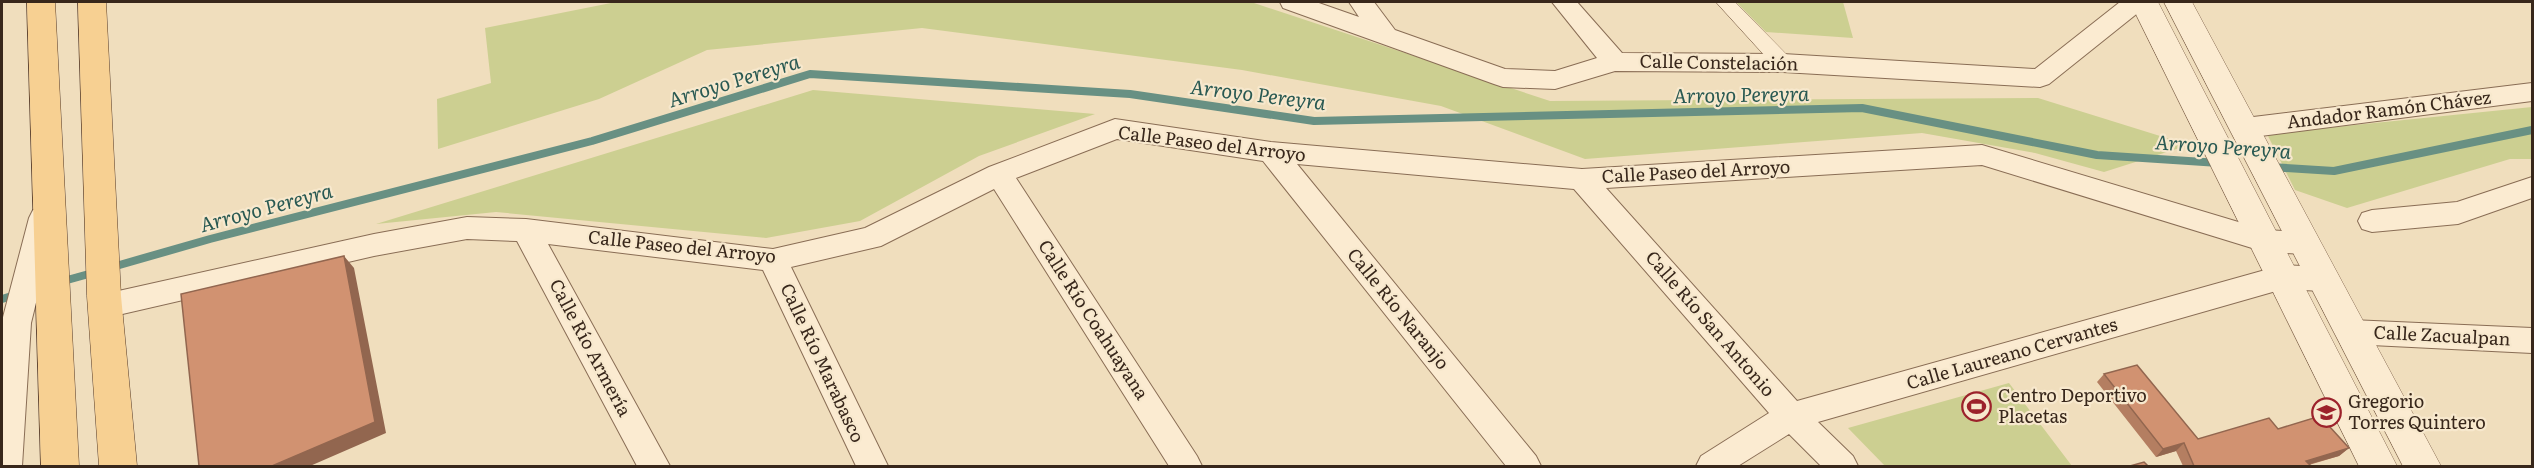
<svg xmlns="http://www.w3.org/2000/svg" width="2534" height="468" font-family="Literata,serif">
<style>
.green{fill:#cccf91}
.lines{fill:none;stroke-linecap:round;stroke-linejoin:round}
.stream{stroke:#689083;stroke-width:8}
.pedestrian-casing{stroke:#896d55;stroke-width:1}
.minor-casing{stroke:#896d55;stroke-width:2}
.tertiary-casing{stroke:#896d55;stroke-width:1}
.primary-casing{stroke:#573c2a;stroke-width:1}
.pedestrian{fill:#fbebd1;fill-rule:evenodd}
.minor{fill:#fbebd1;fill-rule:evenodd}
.tertiary{fill:#fbebd1;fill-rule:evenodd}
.primary{fill:#f7d092;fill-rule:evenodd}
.wall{fill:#b47e61}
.shaded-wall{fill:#92664f}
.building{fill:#d19271;stroke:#92664f;stroke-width:1.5}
.labels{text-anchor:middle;stroke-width:4.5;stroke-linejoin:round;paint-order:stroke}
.street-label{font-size:18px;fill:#38271b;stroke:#f7e8cd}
.poi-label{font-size:18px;fill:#38271b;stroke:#f7e8cd;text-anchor:start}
.water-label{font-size:20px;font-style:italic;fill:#295952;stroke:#f7e8cd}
</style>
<rect width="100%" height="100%" fill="#f0debd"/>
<path class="green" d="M616,2H1251L1550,101L2038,98L2189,145L2104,172L2035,153L1922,133L1585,159L1441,106L1242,70L922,28L707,50L599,99L438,149L437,99L491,83L485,28Z
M1736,2H1843L1853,38L1766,32Z
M813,90L1095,114L979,156L860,221L766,238L496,212L376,224Z
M2532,107V159H2510L2347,208L2295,190L2267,134Z
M2009,383L2072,466H1885L1848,428Z"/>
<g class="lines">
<path class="stream" d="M2270,167L2334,171L2532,130
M109,268L210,239L592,141L810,74L1130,94L1314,121L1862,108L2097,155L2219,163
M60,282L96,272
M2,299L18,294"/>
<defs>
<path id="pedestrian" d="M1716,2H1735L1790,58L1792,63L1790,68L1783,70L1776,68Z"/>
<path id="minor" d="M1280,2H1316L1359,17L1349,2H1374L1395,30L1505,69L1555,71L1597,58L1552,2H1577L1622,53L1783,54L2035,69L2120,2H2147L2144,8L2049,84L2040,87L1783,72L1615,71L1555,89L1503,87L1494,84L1283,8Z
M2532,83V101L2245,138L2236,135L2232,128L2236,121L2245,118Z
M1115,119L1271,142L1582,169L1982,145L2265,230L2305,232L2315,235L2319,243L2315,251L2305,254L2265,252L1982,165L1606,188L1797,401L2283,265L2324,267L2334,271L2339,279L2334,287L2324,291L2283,289L1818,422L1853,456L1858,466H1821L1789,434L1738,466H1696L1701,456L1769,413L1574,189L1297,164L1536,456L1541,466H1506L1263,161L1117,139L1016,178L1197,456L1202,466H1169L994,189L881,246L791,267L888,466H856L763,270L548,244L670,466H637L517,241L467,239L374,256L105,318L94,315L90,306L94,297L105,294L374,234L467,217L526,219L773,249L865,228L989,167Z
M2532,177V198L2458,224L2372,232L2362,229L2358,221L2362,213L2372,210L2457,202Z
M43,207L53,210L57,218L31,323L22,466H2V321L29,218L33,210Z
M2351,320L2532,328V353L2351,344L2340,341L2336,332L2340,323Z"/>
<path id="tertiary" d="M2130,2H2158L2397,466H2359Z
M2164,2H2192L2441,466H2403Z"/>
<path id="primary" d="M27,2H55L79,466H41Z
M78,2H106L121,296L137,466H99L87,296Z"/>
</defs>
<use href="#pedestrian" class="pedestrian-casing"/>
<use href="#minor" class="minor-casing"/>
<use href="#tertiary" class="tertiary-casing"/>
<use href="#primary" class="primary-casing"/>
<use href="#pedestrian" class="pedestrian"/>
<use href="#minor" class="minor"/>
<use href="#tertiary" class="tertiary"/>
<use href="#primary" class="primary"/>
</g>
<path class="wall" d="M2104,374L2198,439L2278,429L2349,448L2339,456L2309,465L2311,466H2183L2176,451L2156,457L2097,382Z"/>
<path class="shaded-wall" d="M2,65L3,126H2Z
M344,256L354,268L386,433L310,466H272Z
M2184,443L2176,451L2156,457L2163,449Z
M2349,448L2339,456L2303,466L2306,461Z"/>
<path class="building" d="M344,256L375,422L272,466H199L181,294Z
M2137,365L2198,439L2269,418L2278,429L2320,416L2349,448L2306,461L2311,466H2194L2184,443L2163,449L2104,374Z
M2144,462L2148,466H2130Z"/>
<defs>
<symbol id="stadium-ring" viewBox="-11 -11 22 22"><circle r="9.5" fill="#f7e8cd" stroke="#9c222b" stroke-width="1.5"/><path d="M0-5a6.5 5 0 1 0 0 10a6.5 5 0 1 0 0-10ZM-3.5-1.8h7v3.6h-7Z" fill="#9c222b"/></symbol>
<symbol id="school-ring" viewBox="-11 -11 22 22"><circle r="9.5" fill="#f7e8cd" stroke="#9c222b" stroke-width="1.5"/><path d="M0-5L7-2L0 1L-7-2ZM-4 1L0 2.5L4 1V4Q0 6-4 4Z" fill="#9c222b"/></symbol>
</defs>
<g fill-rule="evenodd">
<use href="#stadium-ring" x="1960" y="390" width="33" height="33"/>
<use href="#school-ring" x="2310" y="396" width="33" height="33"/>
</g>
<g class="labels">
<g class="street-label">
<text transform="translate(1719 63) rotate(1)" y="6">Calle Constelación</text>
<text transform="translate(2389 110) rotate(-7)" y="6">Andador Ramón Chávez</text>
<text transform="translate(1212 144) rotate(7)" y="6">Calle Paseo del Arroyo</text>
<text transform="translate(1696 172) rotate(-3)" y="6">Calle Paseo del Arroyo</text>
<text transform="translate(682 247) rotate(6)" y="6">Calle Paseo del Arroyo</text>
<text transform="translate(1398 309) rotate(51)" y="6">Calle Río Naranjo</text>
<text transform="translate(1093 320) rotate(57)" y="6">Calle Río Coahuayana</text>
<text transform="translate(1710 324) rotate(49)" y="6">Calle Río San Antonio</text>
<text transform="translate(2442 336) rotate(3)" y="6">Calle Zacualpan</text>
<text transform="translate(590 348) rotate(62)" y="6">Calle Río Armería</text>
<text transform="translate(2012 354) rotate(-16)" y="6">Calle Laureano Cervantes</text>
<text transform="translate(822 363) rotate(65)" y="6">Calle Río Marabasco</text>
</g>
<g class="poi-label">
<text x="1998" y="402">Centro Deportivo<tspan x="1998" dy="21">Placetas</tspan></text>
<text x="2348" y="408">Gregorio<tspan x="2348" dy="21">Torres Quintero</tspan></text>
</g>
<g class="water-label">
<text transform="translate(734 81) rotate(-17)" y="7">Arroyo Pereyra</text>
<text transform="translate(1258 95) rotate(7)" y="7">Arroyo Pereyra</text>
<text transform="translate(1741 95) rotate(-1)" y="7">Arroyo Pereyra</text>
<text transform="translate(2223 147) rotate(4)" y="7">Arroyo Pereyra</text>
<text transform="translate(266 208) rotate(-15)" y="7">Arroyo Pereyra</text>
</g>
</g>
<rect width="2534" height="468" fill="none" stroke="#38271b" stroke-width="6"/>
</svg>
